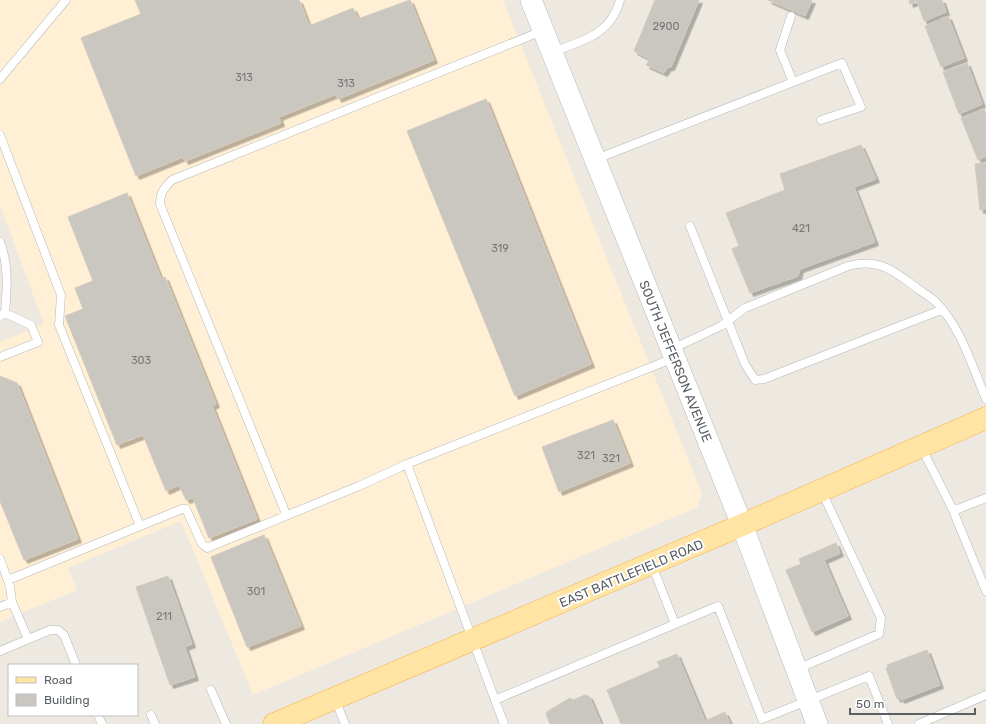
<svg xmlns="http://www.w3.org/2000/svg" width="986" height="724" font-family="Rubik,sans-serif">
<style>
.commercial{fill:#ffefd4}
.building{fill:#cac6c0;stroke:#d2cabf;filter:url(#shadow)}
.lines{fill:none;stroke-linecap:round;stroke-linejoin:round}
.service-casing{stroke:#b4b8bc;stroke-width:9}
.tertiary-casing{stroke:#b4b8bc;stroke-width:22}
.primary-casing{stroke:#f8b14f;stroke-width:23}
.service{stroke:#fff;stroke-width:8}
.tertiary{stroke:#fff;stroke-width:21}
.primary{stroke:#ffe4a4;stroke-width:22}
.labels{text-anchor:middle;stroke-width:4;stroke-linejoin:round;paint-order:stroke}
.number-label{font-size:11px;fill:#75797a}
.street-label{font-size:13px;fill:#595f63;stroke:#fff}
</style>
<defs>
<filter id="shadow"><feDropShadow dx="3.5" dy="3.5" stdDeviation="0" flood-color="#0004"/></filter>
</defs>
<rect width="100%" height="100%" fill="#ede9e1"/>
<path class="commercial" d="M0,0H503L702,494L698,507L253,695L181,521L68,568L77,590L0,622V342L44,324L0,205Z"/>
<path class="building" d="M135,0H299L309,26L353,8L358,19L410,0L434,60L338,99L336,94L279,117L281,123L185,161L183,157L136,176L81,38L141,14Z
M655,0H699L671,67H668L664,73L646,65L650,59L634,51Z
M768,0H812L805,16Z
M909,0H942L946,12L924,21L917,1L910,4Z
M948,16L964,58L941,67L925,26Z
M967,63L982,104L959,114L943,72Z
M486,99L591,364L515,396L407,131Z
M984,109L986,115V156L978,160L961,118Z
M861,145L876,179L854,187L875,242L800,269L798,276L750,293L732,249L739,246L726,213L785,190L780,174Z
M986,163V209L980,210L975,164Z
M127,193L161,279L165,277L216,404L212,406L257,519L209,538L193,498L186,500L179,485L166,491L143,435L117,445L65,316L83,309L75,288L93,281L68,217Z
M0,376L17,383L78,539L24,560L0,501Z
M613,420L630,463L559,492L542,447Z
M264,535L301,626L247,647L211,557Z
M836,543L840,553L824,560L848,616L812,632L786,570L801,564L799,559Z
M168,576L192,644L185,647L195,677L170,685L136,587Z
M927,650L940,685L901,700L900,697L897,699L886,668L888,667L887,665Z
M677,654L705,721L725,712L730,724H621L607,690L660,667L657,662Z
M585,695L589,696L601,724H550L546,714L548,711L570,698L573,700Z"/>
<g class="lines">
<defs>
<path id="service" d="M791,16L780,50L793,82
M552,52C582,41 611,35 620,0
M0,79L66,0
M0,135L61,295L59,325L140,526L182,509H186L202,544L207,548L359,486L407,464
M596,159L842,63L861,107L821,120
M690,226L745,364L755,380L764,379L941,310
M0,242C9,265 7,289 5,313L0,316
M672,349L721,326L745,308L848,266C875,259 889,267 910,283C918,289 927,295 935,301C961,327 972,366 986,399
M0,357L38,342L31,325L5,313
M921,447L952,508L958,509L986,498
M952,508L986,591
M286,514L160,204C160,193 164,188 172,180L542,31
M0,559L10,586L12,602L0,607
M652,565L675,624
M8,580L140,526
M12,602L28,639
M0,651L50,630H58L64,635L76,665
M797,669L879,634L881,618L822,492
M211,690L226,724
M335,699L345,724
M495,700L718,606L762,719L869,676L888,724
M98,715L102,724
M151,715L155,724
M504,724L407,464L674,358
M919,724L986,695"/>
<path id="tertiary" d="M531,0L742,525L817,724"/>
<path id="primary" d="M274,724L742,525L986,418"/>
</defs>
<use href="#service" class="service-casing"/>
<use href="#tertiary" class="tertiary-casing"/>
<use href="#primary" class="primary-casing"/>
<use href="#service" class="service"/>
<use href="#tertiary" class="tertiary"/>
<use href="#primary" class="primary"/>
</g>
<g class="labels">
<g class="number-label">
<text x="666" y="30">2900</text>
<text x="244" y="81">313</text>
<text x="346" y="87">313</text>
<text x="801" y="232">421</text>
<text x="500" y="252">319</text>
<text x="141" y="364">303</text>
<text x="586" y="459">321</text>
<text x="611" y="462">321</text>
<text x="256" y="595">301</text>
<text x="164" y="620">211</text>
</g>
<g class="street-label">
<text transform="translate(676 361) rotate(68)" y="5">SOUTH JEFFERSON AVENUE</text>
<text transform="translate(631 573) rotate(-23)" y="5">EAST BATTLEFIELD ROAD</text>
</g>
</g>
<rect x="8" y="664" width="130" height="52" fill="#ffffff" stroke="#bdbfc1"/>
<rect x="16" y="677" width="20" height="6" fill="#ffe4a4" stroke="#bdbfc1"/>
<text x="44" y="684" font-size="12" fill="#595f63">Road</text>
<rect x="16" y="694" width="20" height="12" fill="#cac6c0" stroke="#bdbfc1"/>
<text x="44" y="704" font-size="12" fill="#595f63">Building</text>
<path d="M850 708v6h125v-6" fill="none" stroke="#595f63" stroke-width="2"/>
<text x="856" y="708" font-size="12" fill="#595f63" stroke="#ffffff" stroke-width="3" paint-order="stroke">50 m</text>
</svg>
